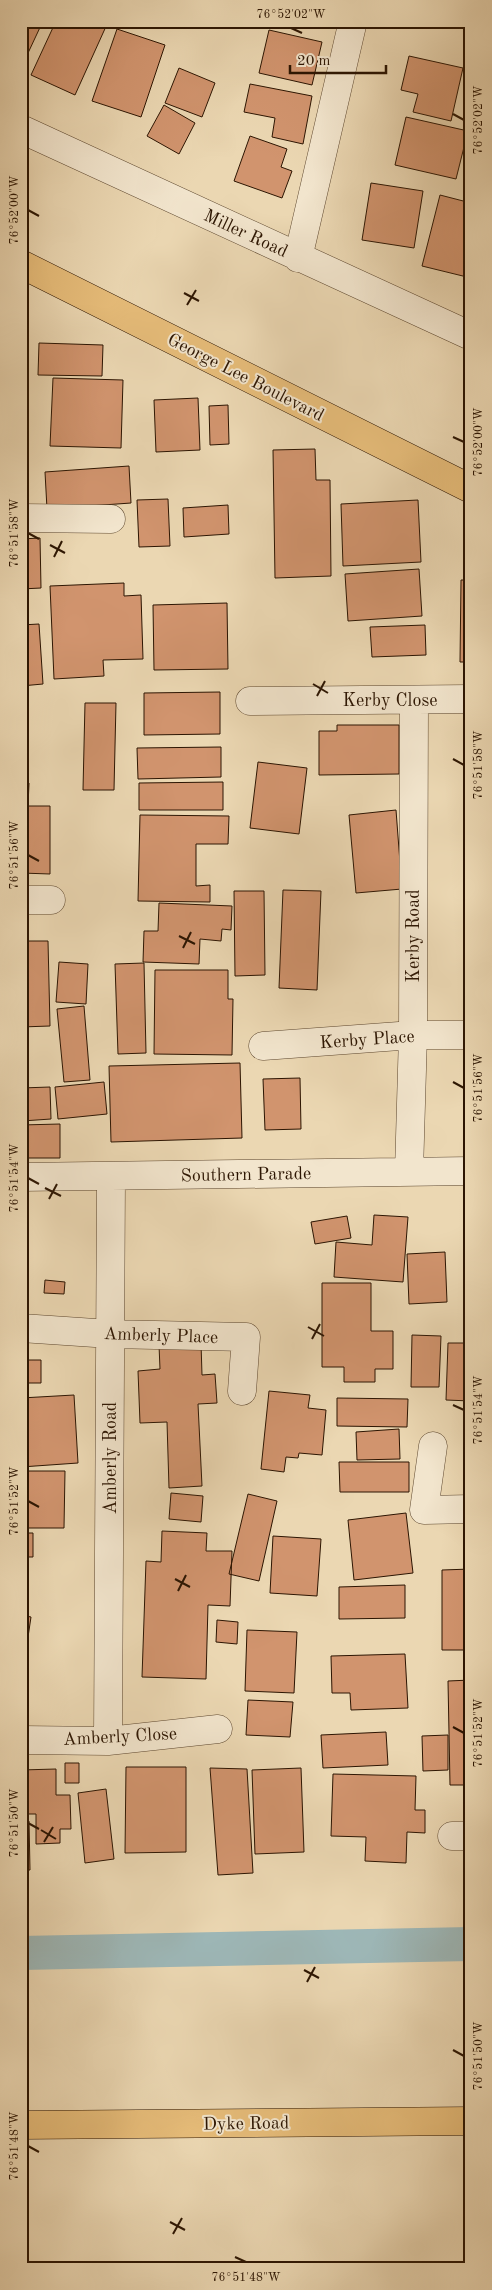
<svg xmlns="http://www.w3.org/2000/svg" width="492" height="2290" font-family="'Old Standard TT',serif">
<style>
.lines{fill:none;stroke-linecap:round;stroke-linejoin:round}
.canal{stroke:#9db7b7;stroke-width:34}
.building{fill:#d1946e;stroke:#2c1502}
.minor-casing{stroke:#5c462e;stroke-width:29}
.major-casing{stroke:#2c1502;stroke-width:29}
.minor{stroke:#f2e5cd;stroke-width:28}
.major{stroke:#e6bc79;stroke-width:28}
.ticks{fill:none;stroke:#2c1502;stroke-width:2}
.labels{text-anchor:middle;stroke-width:4;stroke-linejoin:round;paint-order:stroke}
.street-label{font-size:18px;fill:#2c1502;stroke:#f2e5cd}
.neatline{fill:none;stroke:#2c1502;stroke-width:2}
.ticks-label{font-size:12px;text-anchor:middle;fill:#2c1502}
</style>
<rect width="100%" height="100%" fill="#ebd7b2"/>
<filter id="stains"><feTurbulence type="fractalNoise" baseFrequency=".004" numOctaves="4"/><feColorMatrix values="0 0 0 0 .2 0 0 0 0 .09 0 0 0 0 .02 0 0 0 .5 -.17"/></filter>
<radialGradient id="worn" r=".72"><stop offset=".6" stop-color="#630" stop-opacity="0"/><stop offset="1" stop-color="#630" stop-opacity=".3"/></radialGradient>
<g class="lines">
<path class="canal" d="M21,1953L471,1944"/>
</g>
<path class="building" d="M21,21H43L21,68Z
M56,21L108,22L75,95L31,75Z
M117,29L165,45L141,117L92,101Z
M269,30L322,42L312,85L259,73Z
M409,56L463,68L451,121L413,112L418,94L401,90Z
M179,68L215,83L202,117L165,103Z
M250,84L312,96L303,144L272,137L275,118L244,112Z
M164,105L195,123L179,154L147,136Z
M406,117L468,131L456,179L395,165Z
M250,136L287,149L281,167L292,171L282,198L234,181Z
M371,183L423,191L414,248L362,240Z
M440,195L471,203V278L422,266Z
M39,343L103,345L102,376L38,375Z
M53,378L123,380L121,448L50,446Z
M198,398L200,450L156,452L154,400Z
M228,405L229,444L210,445L209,406Z
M315,449L316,480H330L331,576L275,578L273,450Z
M129,466L131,503L47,509L45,472Z
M168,499L170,546L139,547L137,500Z
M418,500L421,562L343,566L341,504Z
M228,505L229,534L184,537L183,508Z
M40,538L41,588L21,589V539Z
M419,569L422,616L348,621L345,574Z
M461,580H471V662H460Z
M124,583V596L141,595L143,659L103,660L104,676L54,679L50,586Z
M227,603L228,669L154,670L153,605Z
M39,624L43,684L21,686V625Z
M425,625L426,655L372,657L370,627Z
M220,692V734L144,735V693Z
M85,703H116L114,790H83Z
M337,725H399V774L319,775V731H337Z
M221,747V777L138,779L137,748Z
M258,762L307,768L299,834L250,828Z
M223,782V810H139V783Z
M21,783H29L28,806H50V874L21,873Z
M464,784H471V814H465Z
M396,810L402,889L356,893L349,815Z
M140,815L229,816L228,844H196V886L210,885V902L138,901Z
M283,890L321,891L317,990L279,988Z
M234,891H264L265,975L235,976Z
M159,903L232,906L231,930L222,929L221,941L200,939L199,964L143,962L144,931H158Z
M21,941H48L50,1026L21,1027Z
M59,962L88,964L86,1004L56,1002Z
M144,963L146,1053L118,1054L115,964Z
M155,970H228V999H233L232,1055L154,1054Z
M84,1006L90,1080L64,1082L57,1009Z
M240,1063L242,1138L111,1142L109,1066Z
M300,1078L301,1129L265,1130L263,1079Z
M104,1082L107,1114L58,1119L55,1087Z
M50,1087L51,1119L22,1121L21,1088Z
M60,1124V1158H21V1125Z
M374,1215L408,1217L403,1282L334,1277L336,1242L372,1245Z
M347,1216L351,1238L315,1244L311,1222Z
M467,1218H471V1290H466Z
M445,1252L447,1302L409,1304L407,1254Z
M45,1280L65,1282L64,1294L44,1293Z
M322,1283H371V1331H393V1369H375V1382H344V1367H322Z
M412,1335L441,1336L439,1387H411Z
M201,1343L202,1375L215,1374L217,1403L198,1404L202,1486L169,1488L167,1422L140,1423L138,1371L160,1369L159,1345Z
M448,1343H471V1401L446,1400Z
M21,1360H41V1383H21Z
M269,1391L310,1395L308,1408L326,1410L322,1455L299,1453L298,1458L286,1457L284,1472L261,1469Z
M74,1395L78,1463L21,1467V1398Z
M337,1398L408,1399L407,1427L337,1426Z
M399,1429L400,1459L357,1460L356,1432Z
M339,1462H409V1492H340Z
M21,1471H65L64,1528H21Z
M171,1493L203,1496L201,1522L169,1519Z
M248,1494L277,1501L259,1581L229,1574Z
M406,1513L413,1573L354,1580L348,1520Z
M162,1531L207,1533L206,1551H232L230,1606L208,1605L206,1679L142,1677L146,1561L161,1562Z
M21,1533H33V1557H21Z
M273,1536L321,1539L317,1596L270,1593Z
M21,1561H27V1580H21Z
M471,1569V1650H442V1570Z
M405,1585V1618L339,1619V1587Z
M21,1615L31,1617L21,1684Z
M217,1620L238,1622L237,1644L216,1642Z
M247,1630L297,1632L294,1693L245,1691Z
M405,1654L408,1708L351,1710L350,1693H332L331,1656Z
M471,1680V1785H450L448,1681Z
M248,1700L293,1702L290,1737L246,1735Z
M386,1732L388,1765L323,1768L321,1735Z
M448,1735V1770L423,1771L422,1736Z
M65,1763H79V1783H65Z
M126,1767H186V1852L125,1853Z
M210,1768L247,1769L253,1873L218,1875Z
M301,1768L304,1852L255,1854L252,1770Z
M56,1769V1795H70L71,1829H60V1843L36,1844V1814H21V1770Z
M333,1774L416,1776L415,1810H425V1833L407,1832L406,1863L365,1861L366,1837L331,1836Z
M106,1789L114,1859L85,1863L78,1793Z
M21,1821H29L30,1870H21Z"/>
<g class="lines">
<defs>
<path id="minor" d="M21,129L471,336
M298,258L353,21
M21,518L111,519
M250,701L471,699
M21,900H51
M263,1046L413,1035H471
M409,1172L413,1035L414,701
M21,1177L471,1171
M21,1328L110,1334L246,1337L242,1391
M433,1446L424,1510L471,1509
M21,1740L108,1741L218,1729
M108,1741L111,1176
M452,1836H471"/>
<path id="major" d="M21,264L471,489
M21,2125L471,2121"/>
</defs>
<use href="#minor" class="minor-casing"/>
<use href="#major" class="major-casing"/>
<use href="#minor" class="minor"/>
<use href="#major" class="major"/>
</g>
<path class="ticks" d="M291,28L302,33M453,114L464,120M28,210L39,216M184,293L199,301M187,305L196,290M453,437L464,442M28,533L39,539M50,545L65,553M54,557L62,541M313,684L328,693M317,696L325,681M453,759L464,765M28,855L39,861M179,936L195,944M183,948L191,932M453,1082L464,1088M28,1178L39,1184M45,1188L61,1196M49,1199L57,1184M308,1327L324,1336M312,1339L320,1324M453,1405L464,1410M28,1501L39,1507M175,1579L190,1587M178,1591L186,1575M453,1727L464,1733M28,1823L39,1829M41,1830L56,1839M44,1842L53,1827M304,1970L319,1978M307,1982L315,1967M453,2050L464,2056M28,2146L39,2152M170,2222L185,2230M173,2234L182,2218M235,2257L246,2262"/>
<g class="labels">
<g class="street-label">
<text transform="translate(246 233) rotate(25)" y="6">Miller Road</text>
<text transform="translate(246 377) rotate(27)" y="6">George Lee Boulevard</text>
<text x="390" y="706">Kerby Close</text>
<text transform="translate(413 936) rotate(-90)" y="6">Kerby Road</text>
<text transform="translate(367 1039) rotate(-4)" y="6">Kerby Place</text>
<text transform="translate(246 1174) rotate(-1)" y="6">Southern Parade</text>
<text transform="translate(161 1335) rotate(2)" y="6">Amberly Place</text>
<text transform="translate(110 1458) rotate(-90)" y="6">Amberly Road</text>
<text transform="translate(120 1736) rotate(-3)" y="6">Amberly Close</text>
<text transform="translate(246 2123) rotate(-1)" y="6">Dyke Road</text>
</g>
</g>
<rect width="492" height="2290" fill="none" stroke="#ebd7b2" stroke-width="55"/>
<path d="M290 65v8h96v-8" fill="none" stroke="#2c1502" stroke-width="2.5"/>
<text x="297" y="65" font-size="15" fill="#2c1502" stroke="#f2e5cd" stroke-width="4" paint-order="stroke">20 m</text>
<rect x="28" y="28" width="436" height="2234" class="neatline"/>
<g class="ticks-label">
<text x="291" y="18">76°52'02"W</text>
<text transform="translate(478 120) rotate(-90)" y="4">76°52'02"W</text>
<text transform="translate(14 210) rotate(-90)" y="4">76°52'00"W</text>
<text transform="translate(478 442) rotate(-90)" y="4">76°52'00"W</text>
<text transform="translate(14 533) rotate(-90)" y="4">76°51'58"W</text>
<text transform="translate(478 765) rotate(-90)" y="4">76°51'58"W</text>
<text transform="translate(14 855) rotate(-90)" y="4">76°51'56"W</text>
<text transform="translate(478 1088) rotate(-90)" y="4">76°51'56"W</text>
<text transform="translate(14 1178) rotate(-90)" y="4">76°51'54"W</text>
<text transform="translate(478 1410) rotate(-90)" y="4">76°51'54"W</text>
<text transform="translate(14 1501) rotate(-90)" y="4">76°51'52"W</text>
<text transform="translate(478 1733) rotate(-90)" y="4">76°51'52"W</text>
<text transform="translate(14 1823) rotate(-90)" y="4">76°51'50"W</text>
<text transform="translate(478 2056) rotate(-90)" y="4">76°51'50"W</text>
<text transform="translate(14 2146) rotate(-90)" y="4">76°51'48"W</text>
<text x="246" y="2281">76°51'48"W</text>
</g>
<rect width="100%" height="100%" filter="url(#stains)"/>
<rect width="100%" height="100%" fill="url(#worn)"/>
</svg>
